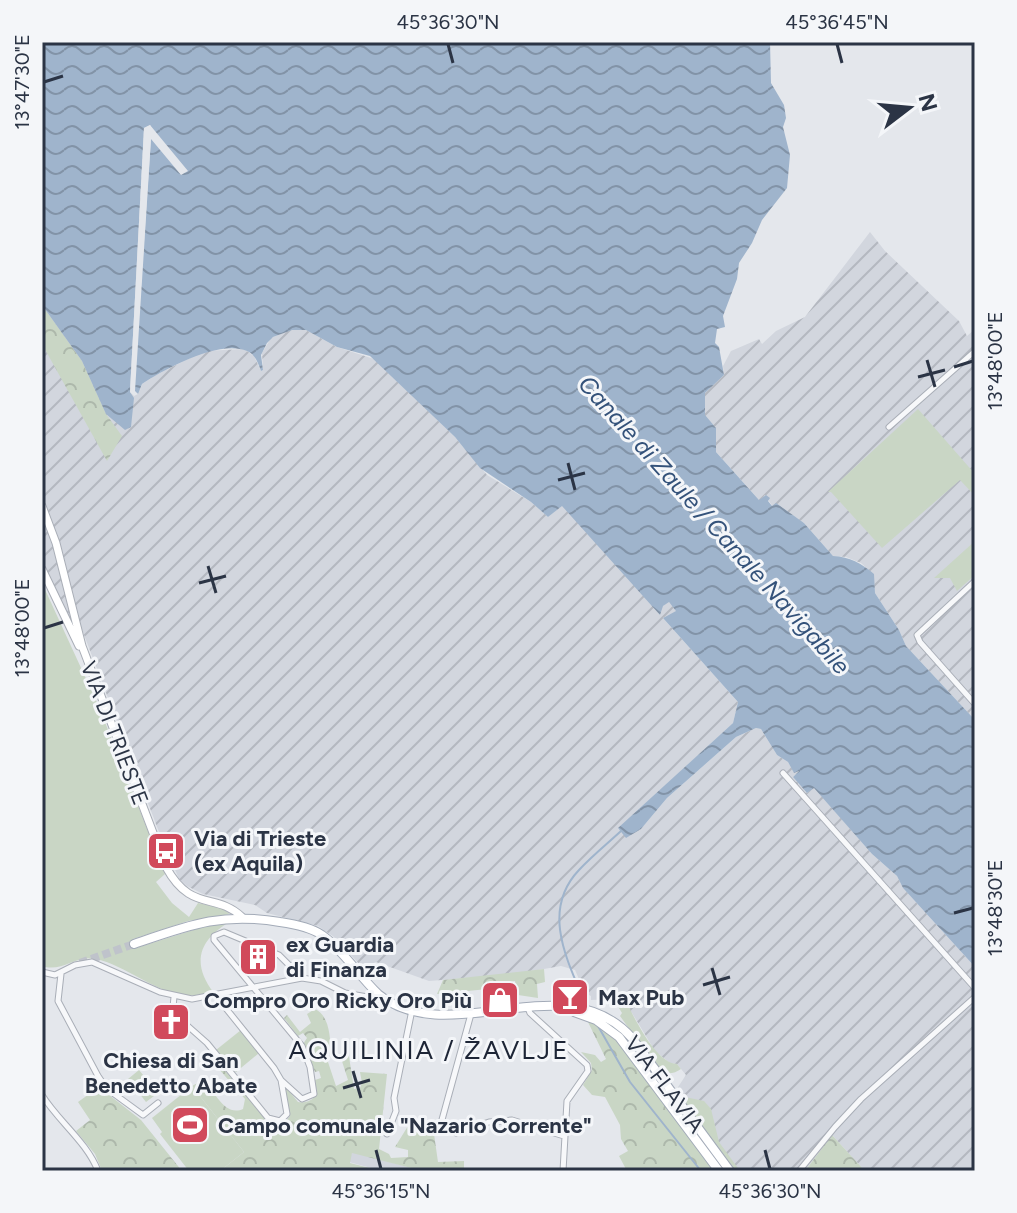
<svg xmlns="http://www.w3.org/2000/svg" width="1017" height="1213" font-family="Figtree,sans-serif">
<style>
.built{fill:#d2d6de}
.industrial{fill:url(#industrial-furrows)}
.green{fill:#c9d6c5}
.forest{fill:url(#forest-crowns)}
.water{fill:url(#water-waves)}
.pier{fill:#e4e7ec}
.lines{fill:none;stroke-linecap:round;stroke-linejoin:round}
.stream{stroke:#9fb4cc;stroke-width:2}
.primary-tunnel{stroke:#bfc3cb;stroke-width:8;stroke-dasharray:8 4;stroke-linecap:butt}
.street-casing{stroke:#a9aeb7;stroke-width:7}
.secondary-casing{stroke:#a9aeb7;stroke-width:9}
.primary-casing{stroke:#a3abb8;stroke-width:10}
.street{stroke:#f7f8fa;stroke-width:5}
.secondary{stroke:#fff;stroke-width:7}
.primary{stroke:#fff;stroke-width:8}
.ticks{fill:none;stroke:#2b3445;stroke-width:3}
.labels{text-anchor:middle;stroke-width:6;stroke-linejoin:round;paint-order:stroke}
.street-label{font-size:22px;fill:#2b3445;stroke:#f4f6f9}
.poi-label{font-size:22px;font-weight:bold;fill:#2b3445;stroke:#f4f6f9;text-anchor:start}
.water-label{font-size:24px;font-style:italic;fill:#34527a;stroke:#f4f6f9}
.quarter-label{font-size:26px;letter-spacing:2px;fill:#1d2536;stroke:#f4f6f9}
.neatline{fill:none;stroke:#2b3445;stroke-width:3}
.ticks-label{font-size:20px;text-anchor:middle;fill:#2b3445}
</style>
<defs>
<pattern id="industrial-furrows" width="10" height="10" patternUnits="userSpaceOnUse" patternTransform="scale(2)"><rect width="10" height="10" fill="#d2d6de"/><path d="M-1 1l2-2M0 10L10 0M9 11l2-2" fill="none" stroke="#b4b8c0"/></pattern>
<pattern id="forest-crowns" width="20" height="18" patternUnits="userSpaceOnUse" patternTransform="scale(2)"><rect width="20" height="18" fill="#c9d6c5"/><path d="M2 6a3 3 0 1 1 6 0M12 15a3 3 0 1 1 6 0" fill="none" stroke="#adb8ab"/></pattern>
<pattern id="water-waves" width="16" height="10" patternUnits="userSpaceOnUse" patternTransform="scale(2)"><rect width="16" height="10" fill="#9fb4cc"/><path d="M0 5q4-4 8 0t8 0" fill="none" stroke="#8293a7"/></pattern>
</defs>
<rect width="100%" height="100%" fill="#e4e7ec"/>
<path class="built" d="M352,1152L423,1171H382L349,1162Z"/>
<path class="industrial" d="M150,125L188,171L151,139L135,391L140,390L142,384L156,375L204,351L244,349L254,356L261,371L263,370L262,353L271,338L290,330H306L337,347L374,359L455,437L487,475L531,502L548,517L562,505L663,606L668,601L677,611L663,618L738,702L733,723L618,829L631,834L641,829L667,798L736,737L756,728L761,729L777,755L788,762L794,772L799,771L793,777L807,793L814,787L872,854L897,876L903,888L975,967V1171H865L832,1135L805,1171H737L678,1087L686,1075L677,1064L670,1063L655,1051L632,1013L614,999L591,1000V996L585,993L575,970L561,966L515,974L429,981L376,962L363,968L334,937L318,926L267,913L255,905L203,894L187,886L179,879L159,832L81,627L58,541L42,496V305L82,361L130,392L144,128Z
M870,232L885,251L959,321L967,336L975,329V720L906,646L899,630L875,593L873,574L861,563L846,557L833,556L804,523L776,504L773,507L765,495L760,501L716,452V428L705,416V393L724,375L723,366L731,351L759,339L762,344L776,331L805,317Z
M42,517L49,532L75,630L42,560Z"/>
<path class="green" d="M918,409L975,474V496L960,480L882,548L831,492H828Z
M975,541V575L957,591L950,578H934Z
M42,583L99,707L165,874L156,882L172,903L189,917L198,903L221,908L230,914L188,921L133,939L136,948L206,926L231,921C200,939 190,962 214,993C204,994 193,996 183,995C151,990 127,966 96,959C76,954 62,973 42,966Z
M621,991C631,1011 654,1063 677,1064L681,1069C674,1074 666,1075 659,1070L620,1016L622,1013L611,995Z
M241,1030L259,1053L236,1072L216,1050Z
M139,1070L158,1093L146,1102L128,1079Z
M192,1086L244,1152L220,1171H189L160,1134L162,1132L152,1118Z
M678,1087L685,1097L704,1101L711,1109L719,1142L740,1171H733L679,1098Z"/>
<path class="forest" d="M42,305L82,361L106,414L122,436L107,461L42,344Z
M544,969L545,982L537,984L538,998L518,995L515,981L501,983L498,988L437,994L443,980Z
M315,1009C330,1016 330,1038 331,1053L326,1056L336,1086L348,1080L340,1055L343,1051L348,1050L354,1089L360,1088L362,1083L360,1072L387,1074L379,1149L389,1154L391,1158L408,1157V1150L395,1147L408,1126L427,1132L429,1120L436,1123L434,1134L438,1162L464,1161V1171H423L352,1153L350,1163L382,1171H220L244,1152L192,1086L205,1079C214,1092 225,1117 243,1109L245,1099L218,1068L221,1066L269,1123C279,1125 284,1124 290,1116L283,1089L285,1086L298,1102C306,1103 312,1101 317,1094L315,1080L321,1078L319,1071L315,1072L303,1044L307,1038L303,1033L298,1036L284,1018L287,1015L300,1032L311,1023L307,1014Z
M587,1020L603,1028L618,1041L715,1171H627L619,1156L628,1151L621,1139L620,1125L605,1097L592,1095L583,1085L592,1070L591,1063L581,1052L595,1055L601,1062L606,1059Z
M99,1087L141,1120L182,1171H102L95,1154L76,1131L90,1120L78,1102Z
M832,1135L865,1171H805Z"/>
<path class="water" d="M42,42H770L771,83L784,105L786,118L783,127L790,155L787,188L762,220L752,243L739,263L737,279L723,316L725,327L717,329L715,343L719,347L724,375L705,393V415L716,428V452L759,500L766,495L770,498L768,501L772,506L776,503L804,523L833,556C850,557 861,563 874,574L875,593L899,630L906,646L975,720V967L903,888L897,876L872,854L814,788L807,793L793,777L799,771L794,773L788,762L777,755L761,729L756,728L736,737L667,798L641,829L626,838L618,828L733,723L738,702L663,618L676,611L669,602L663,606L660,615L562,506L548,517L531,502L480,468L455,437L370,356L337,347L306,330H292L273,337L267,343L261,355L263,370L261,371C258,363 255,354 247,351C219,339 165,369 142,384L138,394L134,391L151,138L167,154L150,125L144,128L130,392L134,398L131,427L125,430L106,414L82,361L42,305Z"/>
<path class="pier" d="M150,125L188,171L181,175L151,139L135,391L138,394L134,396L130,392L144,128Z"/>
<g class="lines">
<path class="stream" d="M586,1005C568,962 540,911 579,870C592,856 607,844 621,831
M598,1026L630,1082L701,1171"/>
<path class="primary-tunnel" d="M80,963L134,944"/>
<defs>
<path id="street" d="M889,427L975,351
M975,581L917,635L920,642L975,704
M783,773L975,988
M42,972L55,975L75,965L92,962L160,992L192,999L302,978L321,981L345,993L384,1000
M61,974L58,1001L98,1076L106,1088L143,1115L158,1103
M174,997L173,1007L181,1020L207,1043L268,1118L280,1121L287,1114L281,1080L274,1068L216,996
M528,1008L530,1013L587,1065L588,1071L567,1101L563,1171
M471,1014L440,1127L456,1133L489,1122L512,1120L564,1136
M281,1080L302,1099L314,1094L310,1067L302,1046L214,940V936L224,932L279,955L302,978
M42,1095C58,1121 87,1142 98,1171
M387,1134L396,1111L394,1098L412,1010
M799,1171L835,1127L861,1099L975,997"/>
<path id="secondary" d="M42,506L56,543L82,646L166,867C191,913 216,892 242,917
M42,569L79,646"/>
<path id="primary" d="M134,944C189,925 222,912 280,922C294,924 310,927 322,935C343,950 359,976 378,994C450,1052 565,962 632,1038L730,1171
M574,1012L596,1020L619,1037L719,1171"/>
</defs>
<use href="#street" class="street-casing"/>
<use href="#secondary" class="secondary-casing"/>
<use href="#primary" class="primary-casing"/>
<use href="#street" class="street"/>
<use href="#secondary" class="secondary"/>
<use href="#primary" class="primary"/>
</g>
<path class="ticks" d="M448,44L453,63M837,44L842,63M44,82L63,76M927,360L935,387M954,367L973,361M918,377L945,370M568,463L575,490M558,480L585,473M208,566L216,593M199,583L226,576M44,628L63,622M954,913L973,908M712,968L720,995M703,985L730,977M353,1071L361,1098M343,1088L370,1080M376,1150L381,1169M765,1150L770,1169"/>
<defs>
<symbol id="bus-square" viewBox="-11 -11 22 22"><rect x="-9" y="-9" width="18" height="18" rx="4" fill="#d1495b" stroke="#f4f6f9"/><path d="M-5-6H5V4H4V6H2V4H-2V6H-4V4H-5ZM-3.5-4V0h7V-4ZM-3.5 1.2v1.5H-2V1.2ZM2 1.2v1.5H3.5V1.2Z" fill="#fff"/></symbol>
<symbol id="building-square" viewBox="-11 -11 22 22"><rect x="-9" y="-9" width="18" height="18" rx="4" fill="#d1495b" stroke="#f4f6f9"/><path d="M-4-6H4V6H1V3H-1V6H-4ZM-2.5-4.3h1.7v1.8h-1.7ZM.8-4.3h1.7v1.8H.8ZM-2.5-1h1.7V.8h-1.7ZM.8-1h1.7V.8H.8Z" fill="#fff"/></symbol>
<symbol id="bar-square" viewBox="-11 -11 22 22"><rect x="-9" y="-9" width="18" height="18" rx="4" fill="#d1495b" stroke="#f4f6f9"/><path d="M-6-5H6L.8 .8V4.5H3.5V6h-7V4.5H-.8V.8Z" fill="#fff"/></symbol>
<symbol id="shop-square" viewBox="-11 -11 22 22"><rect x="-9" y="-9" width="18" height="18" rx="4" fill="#d1495b" stroke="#f4f6f9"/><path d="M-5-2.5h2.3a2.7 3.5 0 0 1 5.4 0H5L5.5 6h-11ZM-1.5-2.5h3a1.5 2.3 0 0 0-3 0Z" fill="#fff"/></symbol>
<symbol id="church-square" viewBox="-11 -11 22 22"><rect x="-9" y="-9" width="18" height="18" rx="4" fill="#d1495b" stroke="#f4f6f9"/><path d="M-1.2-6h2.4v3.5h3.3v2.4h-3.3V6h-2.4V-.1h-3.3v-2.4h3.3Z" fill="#fff"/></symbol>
<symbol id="stadium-square" viewBox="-11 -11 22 22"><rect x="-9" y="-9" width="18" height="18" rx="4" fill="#d1495b" stroke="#f4f6f9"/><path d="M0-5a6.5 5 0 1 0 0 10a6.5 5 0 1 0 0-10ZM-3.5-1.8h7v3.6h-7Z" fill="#fff"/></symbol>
</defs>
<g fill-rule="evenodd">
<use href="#bus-square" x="144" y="829" width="44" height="44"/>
<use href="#building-square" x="236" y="935" width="44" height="44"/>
<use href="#bar-square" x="548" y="975" width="44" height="44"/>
<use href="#shop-square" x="478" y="978" width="44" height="44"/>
<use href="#church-square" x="149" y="1000" width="44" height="44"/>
<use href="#stadium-square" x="168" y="1103" width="44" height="44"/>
</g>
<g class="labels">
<g class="street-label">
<text transform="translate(115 733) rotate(69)" y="8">VIA DI TRIESTE</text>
<text transform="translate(665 1084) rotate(53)" y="8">VIA FLAVIA</text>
</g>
<g class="poi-label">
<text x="194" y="846">Via di Trieste<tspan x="194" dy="25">(ex Aquila)</tspan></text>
<text x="286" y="952">ex Guardia<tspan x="286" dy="25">di Finanza</tspan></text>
<text x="598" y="1005">Max Pub</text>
<text x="472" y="1008" text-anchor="end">Compro Oro Ricky Oro Più</text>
<text x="171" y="1068" text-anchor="middle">Chiesa di San<tspan x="171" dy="25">Benedetto Abate</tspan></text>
<text x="218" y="1133">Campo comunale "Nazario Corrente"</text>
</g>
<g class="water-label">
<text transform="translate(714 525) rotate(48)" y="8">Canale di Zaule / Canale Navigabile</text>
</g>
<g class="quarter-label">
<text x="429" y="1059">AQUILINIA / ŽAVLJE</text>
</g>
</g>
<rect width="1017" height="1213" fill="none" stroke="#f4f6f9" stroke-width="88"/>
<g transform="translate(909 108) rotate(74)" stroke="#f4f6f9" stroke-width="6" paint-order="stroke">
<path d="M0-6L14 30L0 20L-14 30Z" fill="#2b3445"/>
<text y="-12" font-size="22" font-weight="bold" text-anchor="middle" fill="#2b3445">N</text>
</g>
<rect x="44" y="44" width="929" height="1125" class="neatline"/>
<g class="ticks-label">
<text x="448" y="29">45°36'30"N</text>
<text x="837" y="29">45°36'45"N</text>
<text transform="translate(22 82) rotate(-90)" y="7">13°47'30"E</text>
<text transform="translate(995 361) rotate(-90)" y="7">13°48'00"E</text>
<text transform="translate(22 628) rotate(-90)" y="7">13°48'00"E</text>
<text transform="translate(995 908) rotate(-90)" y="7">13°48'30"E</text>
<text x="381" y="1198">45°36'15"N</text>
<text x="770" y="1198">45°36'30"N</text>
</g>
</svg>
